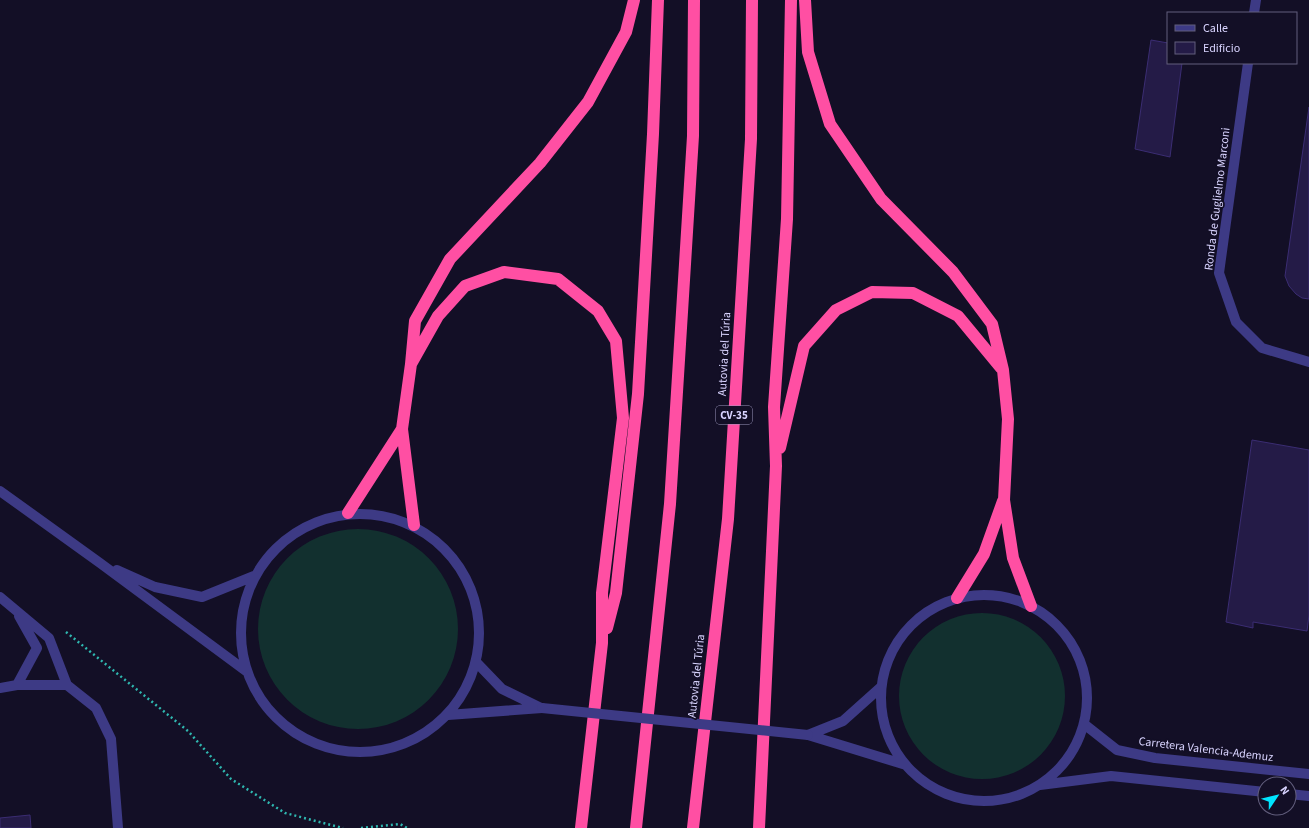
<svg xmlns="http://www.w3.org/2000/svg" width="1309" height="828" font-family="'Source Sans 3',sans-serif">
<style>
.green{fill:#12302f}
.building{fill:#241b47;stroke:#3b2d73}
.lines{fill:none;stroke-linecap:round;stroke-linejoin:round}
.path{stroke:#2fb8b0;stroke-width:2.5;stroke-dasharray:2 3;stroke-linecap:butt}
.minor{stroke:#3d3a85;stroke-width:10}
.highway{stroke:#ff4fa3;stroke-width:12}
.minor-bridge{stroke:#3d3a85;stroke-width:10}
.labels{text-anchor:middle;stroke-width:3.5;stroke-linejoin:round;paint-order:stroke}
.shield{fill:#130f26;stroke:#9e99be;stroke-width:1}
.shield-label{font-size:11px;font-weight:bold;fill:#d9d4ff}
.street-label{font-size:12px;fill:#d9d4ff;stroke:#130f26}
</style>
<rect width="100%" height="100%" fill="#130f26"/>
<path class="green" d="M258 629a100 100 0 1 1 200 0a100 100 0 1 1-200 0Z
M899 696a83 83 0 1 1 166 0a83 83 0 1 1-166 0Z"/>
<path class="building" d="M1151,40L1168,43V63H1182L1170,157L1135,149Z
M1309,107V299L1302,298L1296,294L1289,286L1285,276Z
M1252,440L1309,450V615L1307,631L1253,622V628L1226,622Z
M30,815L31,828H0V818Z"/>
<g class="lines">
<path class="path" d="M66,632L188,731L231,779L285,813L343,828
M361,828L400,824L407,828"/>
<path class="minor" d="M1254,13L1256,0
M1248,63L1219,273L1236,322L1262,348L1309,362
M0,491L100,563L246,671
M241 633a119 119 0 1 1 238 0a119 119 0 1 1-238 0Z
M117,570L155,587L202,597L254,576
M881 698a103 103 0 1 1 206 0a103 103 0 1 1-206 0Z
M0,597L49,638L67,685
M477,663L502,689L541,708
M17,685L37,648L19,616
M0,688L17,685H67L96,708L111,739L118,828
M448,715L542,708
M1084,724L1117,750L1155,758L1309,774
M808,735L906,765
M808,735L843,721L881,687
M1040,785L1111,776L1265,792
M1289,794L1309,796"/>
<path class="highway" d="M805,0L808,52L830,124L881,199L953,272L992,324L1003,370L1008,419L1004,500L1013,558L1031,606
M411,364L438,316L465,286L504,272L558,279L598,311L616,341L623,418L602,593V643L581,828
M780,448L804,346L836,310L872,292L913,293L958,316L1001,368
M348,513L402,429
M414,525L402,429L411,364L415,321L450,259L540,163L588,102L626,32L634,0
M957,598L984,554L1003,501
M607,628L616,593L638,394L653,134L658,0
M636,828L670,504L693,136L694,0
M693,828L728,519L751,139L752,0
M759,828L776,466L774,407L787,219L791,0"/>
<path class="minor-bridge" d="M542,708L808,735"/>
</g>
<g class="labels">
<rect class="shield" x="716" y="406" width="36" height="18" rx="3"/>
<g class="shield-label">
<text x="734" y="419">CV-35</text>
</g>
<g class="street-label">
<text transform="translate(1217 199) rotate(-83)" y="4">Ronda de Guglielmo Marconi</text>
<text transform="translate(724 354) rotate(-87)" y="4">Autovia del Túria</text>
<text transform="translate(696 676) rotate(-84)" y="4">Autovia del Túria</text>
<text transform="translate(1206 749) rotate(7)" y="4">Carretera Valencia-Ademuz</text>
</g>
</g>
<rect x="1167" y="12" width="130" height="52" fill="#130f26" stroke="#625e7d"/>
<rect x="1175" y="25" width="20" height="6" fill="#3d3a85" stroke="#625e7d"/>
<text x="1203" y="32" font-size="12" fill="#d9d4ff">Calle</text>
<rect x="1175" y="42" width="20" height="12" fill="#241b47" stroke="#625e7d"/>
<text x="1203" y="52" font-size="12" fill="#d9d4ff">Edificio</text>
<g transform="translate(1277 796) rotate(55)"><circle r="19" fill="#130f26" stroke="#625e7d"/>
<path d="M0-3L7 15L0 10L-7 15Z" fill="#00e5ff"/>
<text y="-6" font-size="11" font-weight="bold" text-anchor="middle" fill="#d9d4ff">N</text>
</g>
</svg>
